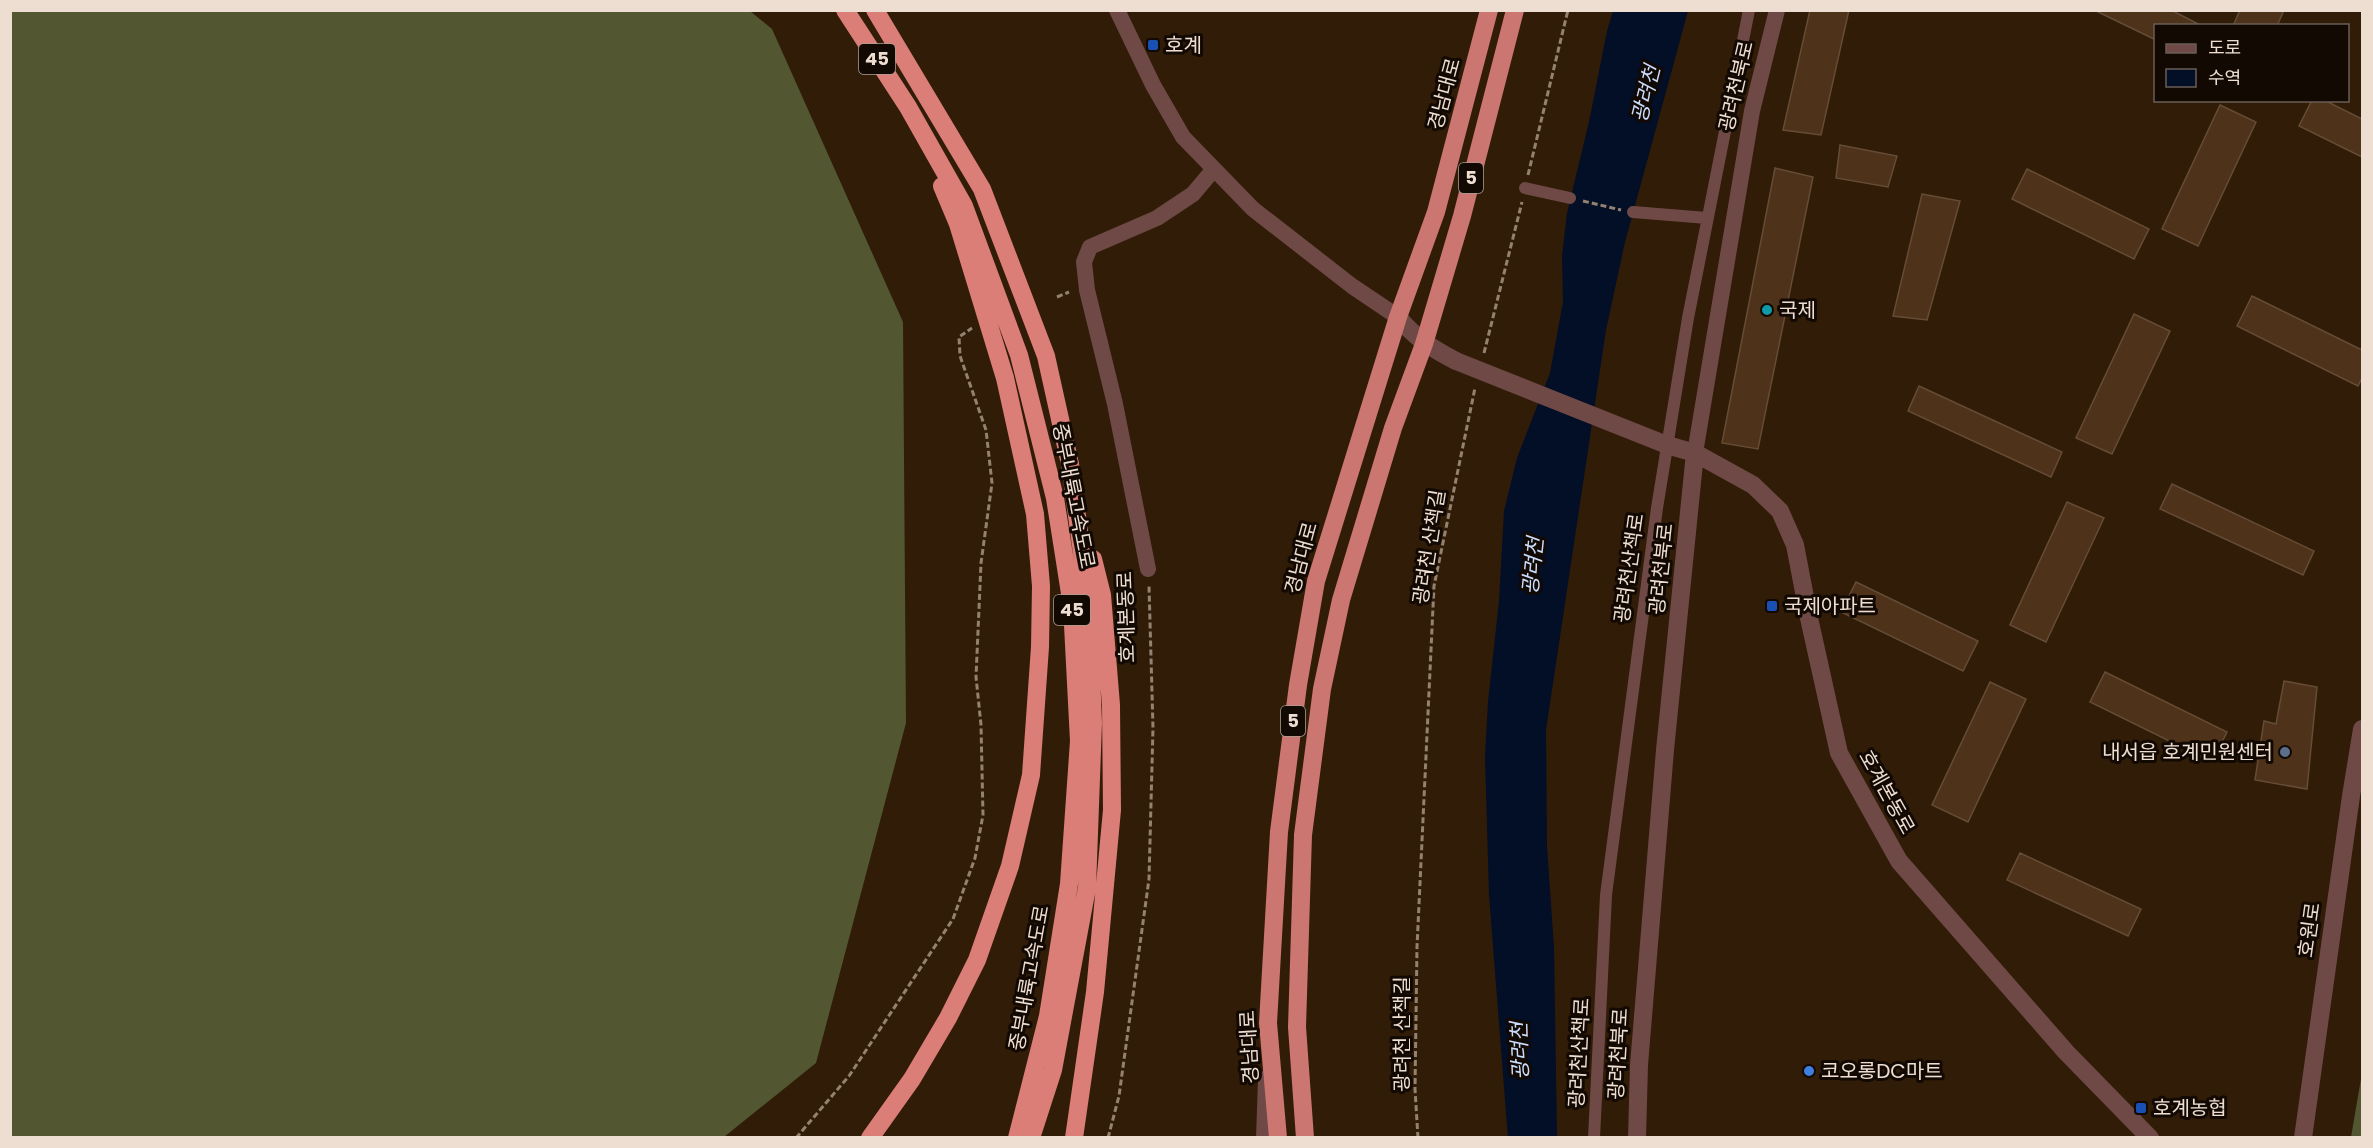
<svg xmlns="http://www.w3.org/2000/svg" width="2373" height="1148" font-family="Poppins,'Noto Sans KR',sans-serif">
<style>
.forest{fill:#525631}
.water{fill:#030e27}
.building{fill:#4e3219;stroke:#654c37;stroke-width:1.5}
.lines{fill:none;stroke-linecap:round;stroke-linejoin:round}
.path{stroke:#948271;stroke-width:3;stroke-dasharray:6 3;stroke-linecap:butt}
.pedestrian{stroke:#6f4946;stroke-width:12}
.minor{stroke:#6f4946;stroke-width:16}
.tertiary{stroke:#6f4946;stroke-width:18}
.trunk{stroke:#cb7670;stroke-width:18}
.motorway{stroke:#da7e77;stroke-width:18}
.tertiary-bridge{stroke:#6f4946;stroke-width:18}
.transit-dot{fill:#1a4fb4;stroke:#120903;stroke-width:2}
.culture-dot{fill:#0f9aa8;stroke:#120903;stroke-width:2}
.service-dot{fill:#5c6f8a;stroke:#120903;stroke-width:2}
.shop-dot{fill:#3f7fe0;stroke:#120903;stroke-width:2}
.labels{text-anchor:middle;stroke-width:6;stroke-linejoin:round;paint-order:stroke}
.shield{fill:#120903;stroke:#ac9e94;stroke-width:1.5}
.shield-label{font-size:18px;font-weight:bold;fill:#eeded2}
.poi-label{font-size:20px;fill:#eeded2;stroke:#120903;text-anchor:start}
.street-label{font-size:20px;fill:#eeded2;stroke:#120903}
.water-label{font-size:21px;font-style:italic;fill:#c9dcfe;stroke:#120903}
</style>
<rect width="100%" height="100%" fill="#311c07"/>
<path class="forest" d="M750,11L772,29L903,322L906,723L816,1063L724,1137H11V11Z
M2362,1073V1137H2351Z"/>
<path class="water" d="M1613,11H1688L1625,242L1606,330L1546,730L1547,846L1554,948L1557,1137L1508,1138L1489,895L1485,756L1488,702L1499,601L1504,511L1517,458L1550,373L1563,302L1562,256L1567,213L1589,122L1607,31Z"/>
<path class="building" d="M1810,10H1849L1821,135L1783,130Z
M2094,10H2171L2202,26H2156V40Z
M2240,10H2284L2277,26H2233Z
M2312,100H2324L2362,119V157L2299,126Z
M2220,105L2256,122L2198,246L2162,229Z
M1840,145L1897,156L1888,187L1836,178Z
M1775,168L1813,177L1758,449L1722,443Z
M2027,169L2149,229L2134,259L2012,199Z
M1922,194L1960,201L1927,320L1893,316Z
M2252,296L2362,350V378L2358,386L2237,326Z
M2134,314L2170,331L2112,454L2076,438Z
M1919,386L2062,452L2051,477L1908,411Z
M2172,484L2314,551L2303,575L2160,509Z
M2067,502L2104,518L2046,642L2010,625Z
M1856,582L1978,641L1963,671L1841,612Z
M2105,672L2227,732L2212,762L2090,702Z
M2284,681L2317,687L2307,789L2255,780L2264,721L2276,724Z
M1990,682L2026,699L1968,822L1932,805Z
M2020,853L2141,909L2128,936L2007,880Z"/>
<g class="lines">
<path class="path" d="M1528,175L1568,10
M1583,201L1621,210
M1057,297L1069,292
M1484,353L1522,202
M796,1138L849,1076L953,919L975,858L983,815L981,725L976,677L981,563L992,483L986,430L960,356L959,337L972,328
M1108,1138L1119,1096L1149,879L1153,728L1149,586
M1418,1138L1415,1089L1417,947L1434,586L1475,388"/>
<path class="pedestrian" d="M1525,188L1570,198
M1633,212L1707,218
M1594,1138L1606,895L1657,508L1688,318L1749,10"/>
<path class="minor" d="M1117,10L1153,85L1183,137L1253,209L1352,286L1398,317
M1695,453L1752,111L1777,10
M1148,569L1115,404L1087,290L1084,262L1090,247L1157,218L1193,194L1214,169"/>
<path class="tertiary" d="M1398,317C1415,338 1433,349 1456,361
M1667,445L1695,453L1753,485L1780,511L1795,545L1809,618L1839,753L1899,861L2066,1052L2150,1138
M1265,1138L1267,1079
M1637,1138L1639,1065L1665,750L1695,453
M2303,1138L2351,796L2362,729"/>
<path class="trunk" d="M1278,1138L1268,1023L1279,832L1298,685L1316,581L1398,317L1436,212L1489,10
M1305,1138L1297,1027L1303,835L1322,689L1341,600L1393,428L1424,344L1462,216L1515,10"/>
<path class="motorway" d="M845,10L908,107L964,206L1019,355L1055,498L1072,606L1079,741L1069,884L1048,1016L1017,1138
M875,10L982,189L1046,356L1070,464L1088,597L1093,723L1087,888L1053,1070L1031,1138
M870,1138L912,1079L948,1018L977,960L1010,866L1031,775L1040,647L1041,586L1035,514L1005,378L958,224L942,186
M1074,1138L1095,992L1112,810L1111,705L1102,595L1093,559"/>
<path class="tertiary-bridge" d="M1456,361L1667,445"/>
</g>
<g class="transit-dot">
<rect x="1147" y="39" width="12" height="12" rx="3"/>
<rect x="1766" y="600" width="12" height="12" rx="3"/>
<rect x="2135" y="1102" width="12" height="12" rx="3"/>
</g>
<circle class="culture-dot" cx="1767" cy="310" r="6"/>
<circle class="service-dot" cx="2285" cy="752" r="6"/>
<circle class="shop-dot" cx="1809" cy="1071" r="6"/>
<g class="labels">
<g class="shield">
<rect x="859" y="44" width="36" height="30" rx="4.5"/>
<rect x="1459" y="163" width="24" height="30" rx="4.5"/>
<rect x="1054" y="595" width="36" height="30" rx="4.5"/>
<rect x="1281" y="706" width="24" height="30" rx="4.5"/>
</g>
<g class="shield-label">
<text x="877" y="65">45</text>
<text x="1471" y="184">5</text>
<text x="1072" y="616">45</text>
<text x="1293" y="727">5</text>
</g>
<g class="poi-label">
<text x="1165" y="52">호계</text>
<text x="1779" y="317">국제</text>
<text x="1784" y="613">국제아파트</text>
<text x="2273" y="759" text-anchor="end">내서읍 호계민원센터</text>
<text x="1821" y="1078">코오롱DC마트</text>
<text x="2153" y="1115">호계농협</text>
</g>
<g class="street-label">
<text transform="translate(1736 86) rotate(-77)" y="7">광려천북로</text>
<text transform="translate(1444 94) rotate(-75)" y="7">경남대로</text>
<text transform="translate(1074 496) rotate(79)" y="7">중부내륙고속도로</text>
<text transform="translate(1429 547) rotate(-81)" y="7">광려천 산책길</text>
<text transform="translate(1301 558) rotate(-75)" y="7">경남대로</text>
<text transform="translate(1629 568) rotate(-82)" y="7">광려천산책로</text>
<text transform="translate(1661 569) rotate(-84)" y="7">광려천북로</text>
<text transform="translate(1126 617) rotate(-92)" y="7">호계본동로</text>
<text transform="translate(1887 792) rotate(61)" y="7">호계본동로</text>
<text transform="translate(2309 930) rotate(-82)" y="7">호원로</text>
<text transform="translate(1029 978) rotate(-80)" y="7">중부내륙고속도로</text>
<text transform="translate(1402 1034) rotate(-90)" y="7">광려천 산책길</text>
<text transform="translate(1249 1047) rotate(-93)" y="7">경남대로</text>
<text transform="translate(1579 1053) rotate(-87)" y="7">광려천산책로</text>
<text transform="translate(1618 1054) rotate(-87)" y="7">광려천북로</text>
</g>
<g class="water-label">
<text transform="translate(1646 94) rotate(-76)" y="7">광려천</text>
<text transform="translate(1533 566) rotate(-84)" y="7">광려천</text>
<text transform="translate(1520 1051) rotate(-92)" y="7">광려천</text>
</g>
</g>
<rect width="2373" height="1148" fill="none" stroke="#eeded2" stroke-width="24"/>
<rect x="2154" y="24" width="195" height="78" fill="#120903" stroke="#6a5e56" stroke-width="1.5"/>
<rect x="2166" y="44" width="30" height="9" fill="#6f4946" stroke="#6a5e56" stroke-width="1.5"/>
<text x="2208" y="54" font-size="18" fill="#eeded2">도로</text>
<rect x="2166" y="69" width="30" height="18" fill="#030e27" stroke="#6a5e56" stroke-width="1.5"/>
<text x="2208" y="84" font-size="18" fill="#eeded2">수역</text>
</svg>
